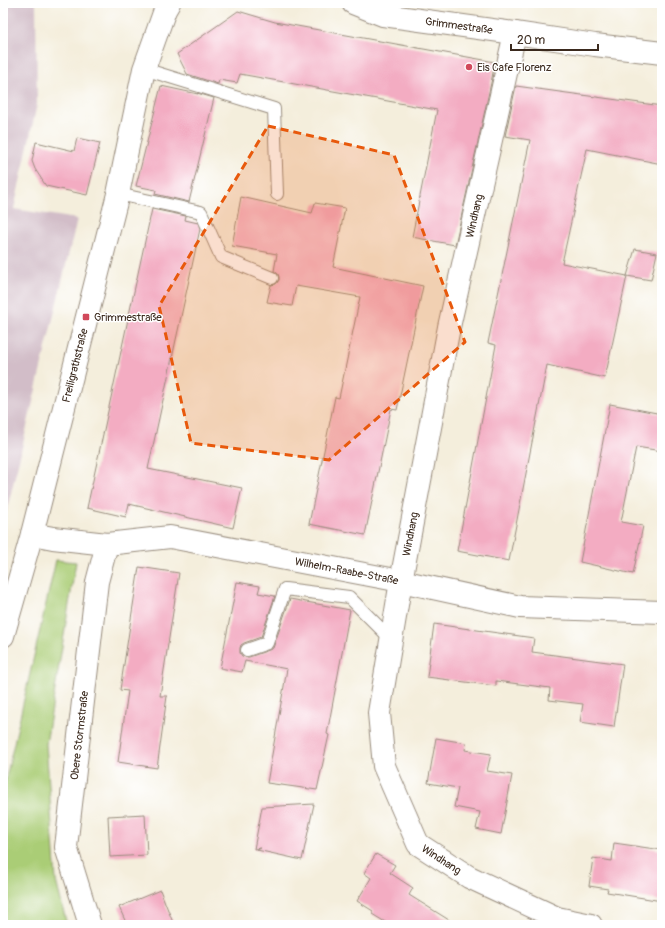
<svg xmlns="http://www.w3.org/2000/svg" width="665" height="928" font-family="Pangolin,sans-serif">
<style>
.industrial{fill:#d2bdc8}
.green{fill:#aacd76;stroke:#727c4a}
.building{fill:#f3acc2}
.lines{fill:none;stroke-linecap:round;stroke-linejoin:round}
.service-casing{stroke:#988c7d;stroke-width:14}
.minor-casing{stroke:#988c7d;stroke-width:24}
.service{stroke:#fff;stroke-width:12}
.minor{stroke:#fff;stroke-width:22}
.marked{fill:#e8590c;fill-opacity:0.2;stroke:#e8590c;stroke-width:3;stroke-dasharray:8 5;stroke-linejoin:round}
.poi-dot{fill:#d1495b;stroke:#fff;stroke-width:1.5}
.labels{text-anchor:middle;stroke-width:3;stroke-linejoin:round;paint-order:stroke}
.street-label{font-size:11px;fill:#3b2a1e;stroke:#fff}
.poi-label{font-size:11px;fill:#3b2a1e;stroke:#fff;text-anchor:start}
</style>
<rect width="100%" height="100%" fill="#fff"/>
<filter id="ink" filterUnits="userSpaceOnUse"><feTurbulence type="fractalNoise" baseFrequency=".025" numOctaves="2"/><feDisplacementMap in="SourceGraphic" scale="8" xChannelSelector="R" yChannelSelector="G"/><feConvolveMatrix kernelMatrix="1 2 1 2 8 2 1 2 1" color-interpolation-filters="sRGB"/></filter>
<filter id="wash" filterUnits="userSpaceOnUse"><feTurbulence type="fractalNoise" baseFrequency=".012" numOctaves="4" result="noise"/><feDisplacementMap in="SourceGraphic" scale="16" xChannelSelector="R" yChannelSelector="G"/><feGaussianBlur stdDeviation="0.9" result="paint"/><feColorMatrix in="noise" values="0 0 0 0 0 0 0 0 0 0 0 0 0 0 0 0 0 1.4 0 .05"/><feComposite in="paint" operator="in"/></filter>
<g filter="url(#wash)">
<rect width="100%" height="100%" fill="#f4eedc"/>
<path class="industrial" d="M3,3H36L37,104L14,209L77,219L3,526Z"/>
<path class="green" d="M56,560L76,562L46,744L56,881L67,925H3V791Z"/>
<g id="blocks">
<path class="building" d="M238,11L275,22L495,62L491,83L455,245L412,237L437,110L240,74L237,83L219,80L218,84L187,74L177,54Z
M161,86L198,94L197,93L214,98L189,202L155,194L156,190L136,186Z
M516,86L662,106V164L587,149L562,263L627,276L605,378L547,365L509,561L457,551L496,345L488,343L530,140L505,136Z
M77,138L100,143L87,195L46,186L35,169L32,161L36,142L74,151Z
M241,197L312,213L315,203L345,208L333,267L423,286L397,410L391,409L365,535L309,524L335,397L339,398L360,297L296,286L292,306L267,302L271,285L276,284L279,280V277L278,274L274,271L277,254L232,246Z
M152,209L186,216L185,220L198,223L200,229L148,469L242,488L233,528L129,504L126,517L87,508Z
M635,249L657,253L651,280L627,276Z
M610,404L662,414V451L636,447L621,522L643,526L633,574L580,562Z
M139,567L179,573L160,696H167L157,768L118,762L128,691L120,690Z
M237,582L260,586L258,593L275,596L261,637L244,643L241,645L240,648V653L242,656L245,657H249L269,650L273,648L290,599L350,610L327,734L329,735L317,790L267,783L287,669L245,661L242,672L220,668Z
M434,624L534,638L532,652L623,664L614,727L580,722L583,704L549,700L550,688L496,681V686L427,677Z
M436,738L466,743L465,750L491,754L487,771L512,775L501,834L476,829L480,812L454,807L458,788L428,783Z
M314,804L302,860L257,850L261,848L254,849L262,807Z
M145,814L147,855L110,857L108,816Z
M614,843L662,850V901L607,892L608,889L589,886L593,858L612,861Z
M376,854L395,865L390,873L413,888L409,895L457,925H390L372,914L373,911L357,901L371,878L364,873Z
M160,890L174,925H127L119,907Z"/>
</g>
</g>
<g filter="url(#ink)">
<use href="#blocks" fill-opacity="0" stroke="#988c7d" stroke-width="1"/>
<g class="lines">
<defs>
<path id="service" d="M144,69L274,109L277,194
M118,194L201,212L221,257L272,278
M247,650L267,643L285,589L349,597L391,639"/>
<g id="minor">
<path id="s1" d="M353,3L383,15L515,33L595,45L662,53"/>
<path id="s2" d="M515,33L449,327L401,581L379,713L384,766L418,844L469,877L557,918L591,925"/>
<path id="s3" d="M32,534L53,538L107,544L170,537L401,581L520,607L662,612"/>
<path id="s4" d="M3,636L32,534L118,194L144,69L165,10L169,3"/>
<path id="s5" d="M90,925L66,847L97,582L107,544"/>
</g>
</defs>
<use href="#service" class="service-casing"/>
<use href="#minor" class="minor-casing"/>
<use href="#service" class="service"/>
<use href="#minor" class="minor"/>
</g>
</g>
<path class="marked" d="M268,126L394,155L465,342L329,460L191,443L159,306Z"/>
<g class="poi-dot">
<circle cx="469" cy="67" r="4"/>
<rect x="82" y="313" width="8" height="8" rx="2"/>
</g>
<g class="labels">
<g class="street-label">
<text dy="4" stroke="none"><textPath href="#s1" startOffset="109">Grimmestraße</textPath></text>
<text transform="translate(474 216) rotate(-77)" y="4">Windhang</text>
<text dy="4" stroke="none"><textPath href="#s4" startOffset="280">Freiligrathstraße</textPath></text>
<text transform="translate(410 534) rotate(-79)" y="4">Windhang</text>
<text dy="4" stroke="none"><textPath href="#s3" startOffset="319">Wilhelm-Raabe-Straße</textPath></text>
<text dy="4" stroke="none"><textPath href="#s5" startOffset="194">Obere Stormstraße</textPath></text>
<text dy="4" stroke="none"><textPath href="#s2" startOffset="860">Windhang</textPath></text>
</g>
<g class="poi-label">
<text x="477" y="71">Eis Cafe Florenz</text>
<text x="94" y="321">Grimmestraße</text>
</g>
</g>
<rect width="665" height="928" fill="none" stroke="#fff" stroke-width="16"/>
<path d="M511 44v6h87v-6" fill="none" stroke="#3b2a1e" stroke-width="2"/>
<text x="517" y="44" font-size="12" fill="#3b2a1e" stroke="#ffffff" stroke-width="3" paint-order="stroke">20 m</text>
</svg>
